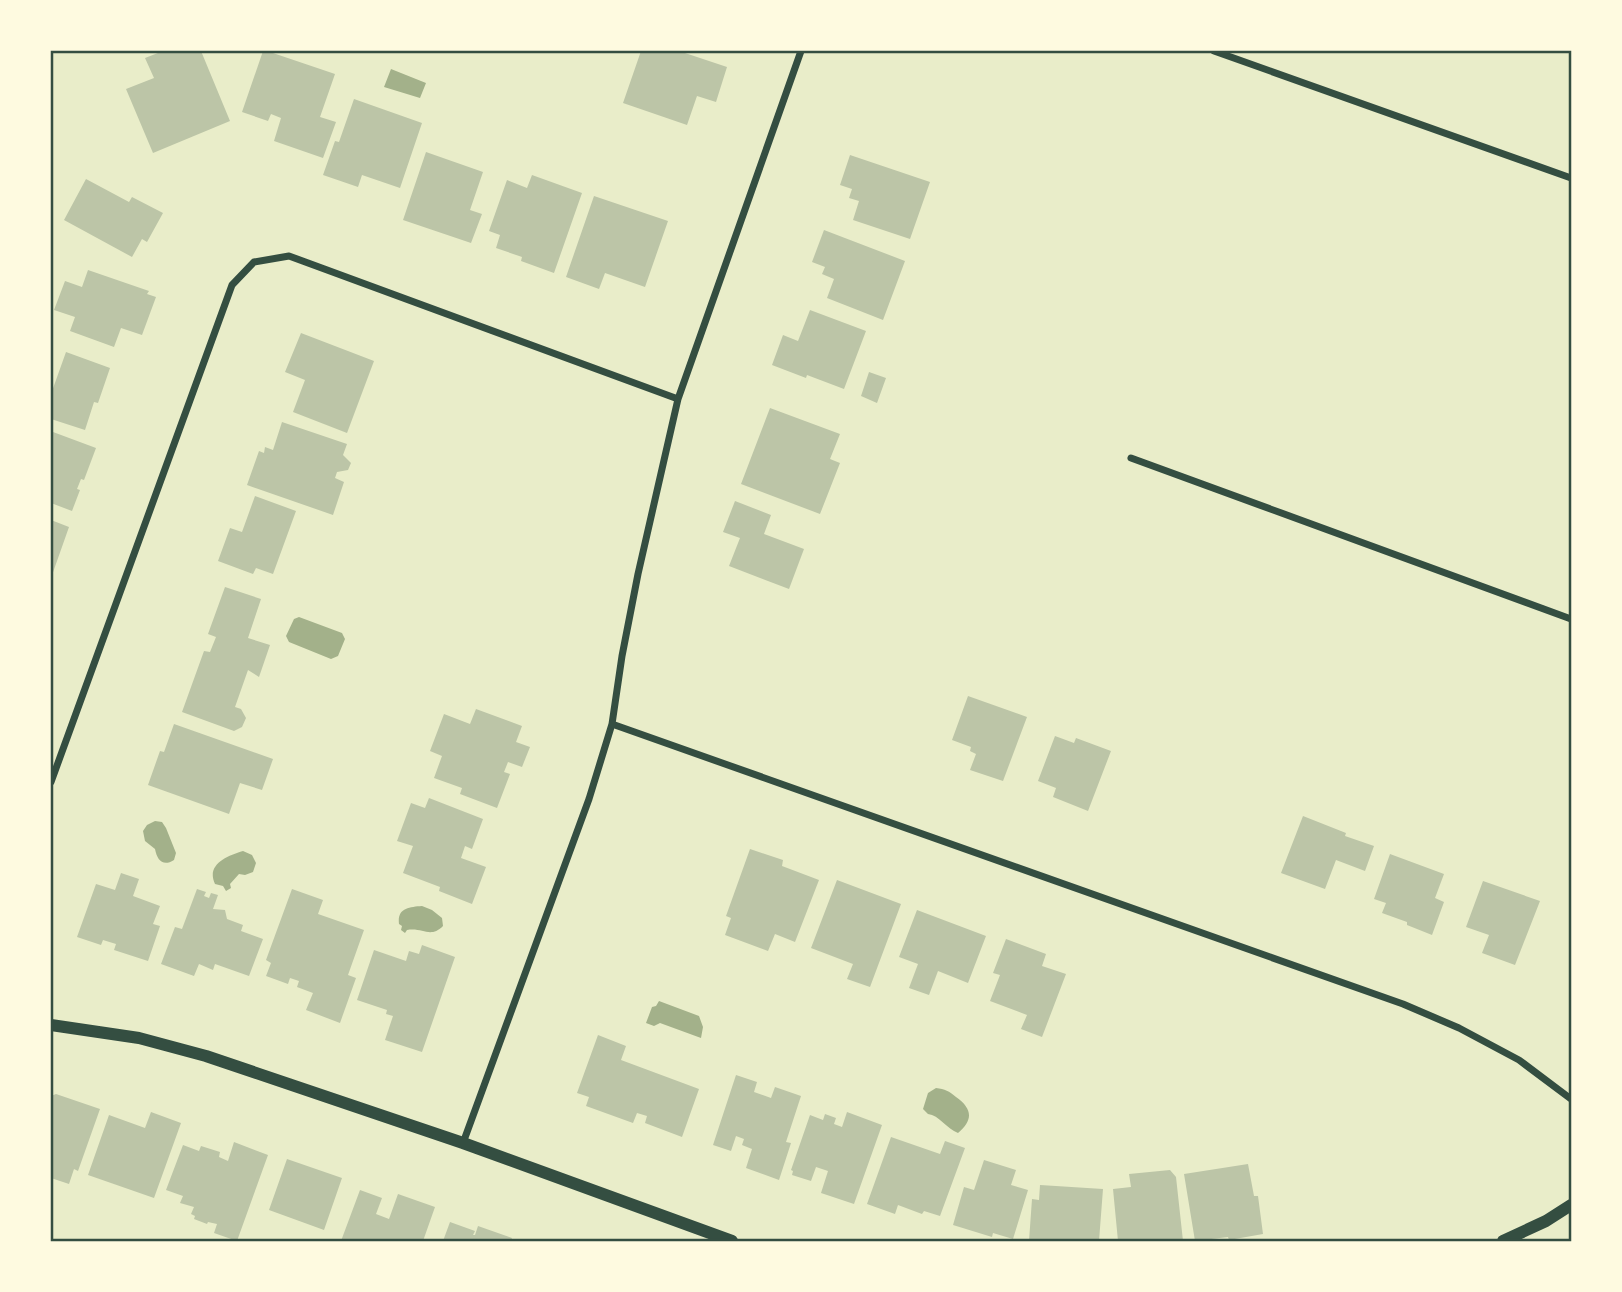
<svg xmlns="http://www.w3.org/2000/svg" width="1622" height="1292" font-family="'Source Sans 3',sans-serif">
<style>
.water{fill:#a3b18a}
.building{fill:#bcc5a7}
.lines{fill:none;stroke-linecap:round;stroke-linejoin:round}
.minor{stroke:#344e41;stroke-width:7}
.tertiary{stroke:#344e41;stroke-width:12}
.neatline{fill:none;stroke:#344e41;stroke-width:2.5}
</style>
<rect width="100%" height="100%" fill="#e9edc9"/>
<path class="water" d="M391,69L426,83L420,98L384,87Z
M299,617L342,633L345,639L338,656L331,659L289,642L286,636L294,619Z
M155,821L162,822L166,828L176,853L174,860C163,867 157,860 155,849L145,841L143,831L147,825Z
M243,851L252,855L256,863L253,872L245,875L239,874L230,884L231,888L226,891L223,886L215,884C206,865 226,856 243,851Z
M422,906L432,910L442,918L443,926C430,939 423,927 407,930L405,933L401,930L402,926L399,924C397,908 409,907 422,906Z
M659,1001L699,1016L703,1027L701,1038L660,1023L654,1026L646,1023L652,1007L656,1006Z
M936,1088C945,1089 949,1091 956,1097C973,1109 973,1120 958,1133C947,1129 939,1115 928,1114L923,1109L928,1093Z"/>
<path class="building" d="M163,51H201L230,121L153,153L126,89L154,78L145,58Z
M263,51H267L335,74L320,117L336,122L323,158L274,141L281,118L271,114L268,121L242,112Z
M641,51H679L727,67L716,102L697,96L687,125L623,103Z
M354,99L422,123L400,188L362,175L358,187L323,175L335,141L339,142Z
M426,152L483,172L470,210L482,214L471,243L403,220Z
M850,155L930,182L910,239L853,220L859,201L849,198L852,189L840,185Z
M532,175L582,193L554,273L521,261L522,257L496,248L500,235L489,231L507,180L527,188Z
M86,179L129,202L132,197L163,213L147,242L142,239L132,257L64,220Z
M594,196L668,221L645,287L605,273L599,289L566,277Z
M824,230L905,261L883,320L827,298L834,279L822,274L825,267L812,262Z
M88,270L149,291L147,294L156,297L142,335L121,328L114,347L70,331L75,317L54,310L65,281L82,287Z
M810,310L866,331L844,389L807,375L806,378L772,365L783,335L798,341Z
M301,333L374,361L347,433L293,412L305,380L285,372Z
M66,352L110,368L98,403L94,402L85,430L51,419V394Z
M869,372L886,378L877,403L861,396Z
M770,408L840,434L830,459L840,463L820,514L741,484Z
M282,422L347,444L343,455L351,463L348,470L337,472L335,478L344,482L333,515L247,485L259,451L264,453L265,447L273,450Z
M53,432L96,448L84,480L81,479L77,489L80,490L72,511L51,503V438Z
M255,496L296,511L273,574L256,568L253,574L218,561L230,528L242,532Z
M735,501L771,515L764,534L804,549L789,589L729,566L740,538L723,532Z
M51,520L69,527L51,578Z
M225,587L261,599L248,638L270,645L259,677L248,670L235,707L241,709L246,718L242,727L234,731L182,712L204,651L210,652L216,637L208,634Z
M968,696L1027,717L1003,781L970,770L976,754L970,751L971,747L952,740Z
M476,709L522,726L516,742L530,747L522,767L508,762L504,772L510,774L497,808L460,794L462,788L434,778L442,756L430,751L444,714L470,724Z
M174,724L273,759L262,790L240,783L229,814L148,785L160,751L164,752Z
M1055,736L1074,743L1076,738L1111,751L1088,811L1053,797L1056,788L1038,781Z
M429,798L483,819L472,849L465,846L461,858L486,867L472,904L439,891L440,887L403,873L413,846L397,841L411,803L425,808Z
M1303,816L1346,833L1345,836L1374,846L1365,871L1336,860L1325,889L1281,873Z
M750,849L783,860L782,866L819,880L795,942L775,934L768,951L725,935L731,918L726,916Z
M1390,854L1444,874L1435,898L1444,902L1432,935L1407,925V922L1382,913L1386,903L1374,899Z
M121,873L139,879L133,896L160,906L153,924L160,926L148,961L114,950L116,944L103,940L101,945L77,937L96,884L115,890Z
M837,880L901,904L870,987L847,979L853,964L811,948Z
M1483,881L1540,901L1515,965L1482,953L1489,935L1466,927Z
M197,889L206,892L204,896L209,898L211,893L218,895L213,909L225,910L227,919L243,925L241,931L263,939L249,976L215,964L213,970L199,964L194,976L161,964L175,927L182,929Z
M292,889L323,900L318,914L364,930L348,975L356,978L340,1023L306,1010L313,993L297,987L299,981L290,978L288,984L266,976L271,963L266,960Z
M917,910L986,936L968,983L938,971L929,995L909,988L918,964L899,957Z
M1006,939L1046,954L1042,966L1066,974L1042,1037L1021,1029L1027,1015L990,1001L1000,975L993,973Z
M422,945L455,957L422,1052L385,1040L393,1016L386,1014L387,1010L357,1000L374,950L406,961L409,951L419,954Z
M598,1035L626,1046L621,1060L699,1089L682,1137L645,1123L647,1116L637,1113L633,1123L586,1106L589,1097L577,1093Z
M736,1075L757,1082L754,1092L771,1098L775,1087L801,1096L786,1142L791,1143L779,1180L746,1168L752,1149L742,1145L744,1139L736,1136L731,1151L713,1145Z
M56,1094L100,1109L78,1171L74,1169L69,1184L51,1178V1096Z
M151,1112L181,1123L154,1198L88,1175L109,1115L145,1128Z
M847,1112L882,1125L854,1204L821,1193L828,1171L816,1167L811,1181L792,1175L793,1171L791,1170L810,1115L823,1120L825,1114L836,1118L834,1124L842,1127Z
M891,1137L940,1154L945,1141L965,1148L940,1216L924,1211L922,1214L898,1205L895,1214L867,1204Z
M234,1142L268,1155L237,1241L214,1233L217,1224L208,1222L207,1224L194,1219L195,1216L191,1214L194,1207L180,1203L183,1196L166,1190L183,1145L199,1151L201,1146L220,1152L219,1157L228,1161Z
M287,1159L342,1178L324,1230L269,1210Z
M984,1160L1016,1170L1011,1185L1028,1190L1013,1239L993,1233L992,1237L953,1225L964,1187L974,1190Z
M1248,1164L1254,1196H1258L1263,1234L1229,1240L1228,1237L1195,1241L1184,1174Z
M1170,1170L1176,1177L1183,1241H1118L1113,1189L1131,1187L1129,1174Z
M1040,1185L1103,1189L1099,1241H1029L1032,1199L1039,1200Z
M360,1190L382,1198L376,1214L389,1219L398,1194L435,1207L423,1241H341Z
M450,1222L475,1231L473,1235H475L478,1226L512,1238L511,1241H443Z"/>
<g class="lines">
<path class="minor" d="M1214,51L1571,178
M1131,458L1571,619
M612,724L1403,1004L1459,1028L1519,1060L1571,1099
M51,782L232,285L254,262L289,256L678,399
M463,1143L589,799L612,724L622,656L638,574L678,399L801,51"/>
<path class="tertiary" d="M51,1025L139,1038L206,1056L463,1143L732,1241
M1503,1241L1546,1221L1571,1205"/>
</g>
<rect width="1622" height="1292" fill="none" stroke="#fefae0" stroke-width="105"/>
<rect x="52" y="52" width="1518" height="1188" class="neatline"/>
</svg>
